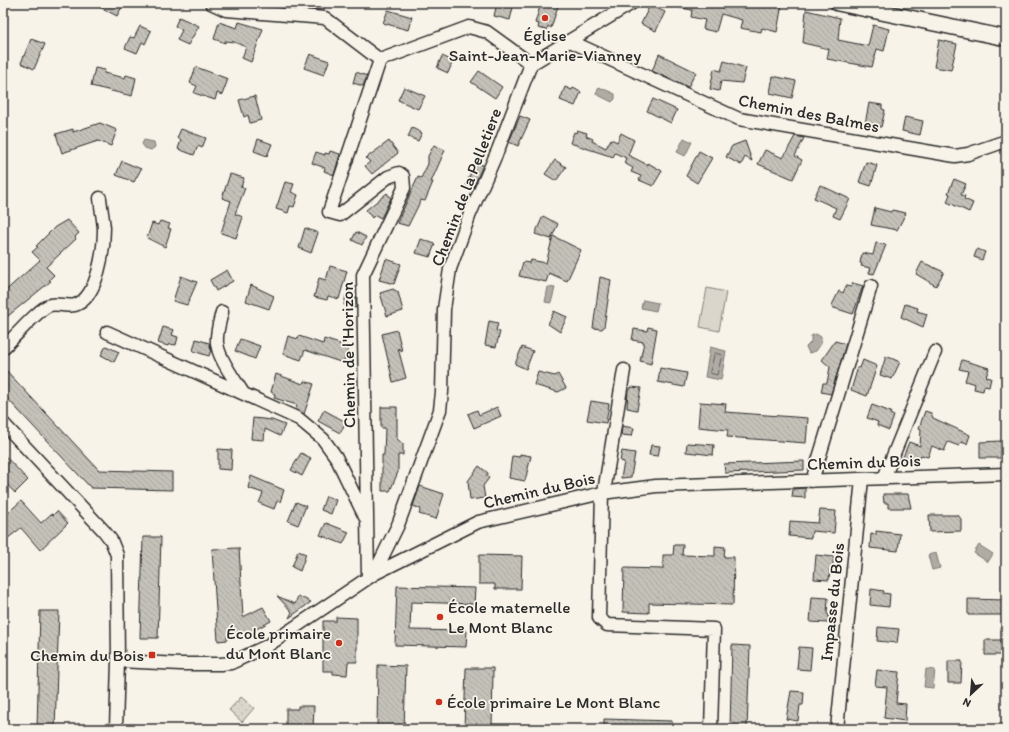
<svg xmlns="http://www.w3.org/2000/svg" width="1009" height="732" font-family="Itim,sans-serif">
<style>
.grass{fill:#dad6cc;stroke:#82807c}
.park{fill:url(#park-dots);stroke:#82807c}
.water{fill:#afaca4;stroke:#7a7874}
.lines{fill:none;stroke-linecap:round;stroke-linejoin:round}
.shore{stroke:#605f5b;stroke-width:1}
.building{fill:url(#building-back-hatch);stroke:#2b2b2b}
.minor-casing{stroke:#2b2b2b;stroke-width:15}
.major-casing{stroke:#2b2b2b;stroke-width:18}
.minor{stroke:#f7f3e8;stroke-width:12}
.major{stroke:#f7f3e8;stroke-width:15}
.poi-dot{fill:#c8321e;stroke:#f7f3e8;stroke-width:1.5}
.labels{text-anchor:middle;stroke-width:3.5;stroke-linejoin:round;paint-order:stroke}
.poi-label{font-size:17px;fill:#2b2b2b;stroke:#f7f3e8;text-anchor:start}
.street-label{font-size:17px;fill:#2b2b2b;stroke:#f7f3e8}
</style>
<defs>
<pattern id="park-dots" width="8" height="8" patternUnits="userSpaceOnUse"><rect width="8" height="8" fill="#dad6cc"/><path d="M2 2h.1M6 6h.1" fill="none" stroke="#bbb8af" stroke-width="1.8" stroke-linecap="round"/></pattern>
<pattern id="building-back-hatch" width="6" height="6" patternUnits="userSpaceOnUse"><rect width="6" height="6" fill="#c4c1b9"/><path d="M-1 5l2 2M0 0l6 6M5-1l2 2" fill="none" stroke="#a9a69f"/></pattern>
</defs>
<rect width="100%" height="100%" fill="#f7f3e8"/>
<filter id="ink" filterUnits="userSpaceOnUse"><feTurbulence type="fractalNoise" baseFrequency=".025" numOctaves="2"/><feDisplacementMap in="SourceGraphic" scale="8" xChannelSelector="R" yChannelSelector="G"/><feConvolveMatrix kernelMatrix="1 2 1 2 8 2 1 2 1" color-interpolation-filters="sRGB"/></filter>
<g filter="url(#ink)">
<path class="grass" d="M707,288L726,292L719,331L700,327Z"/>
<path class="park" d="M241,697L254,708L242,722L229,710Z"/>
<path class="water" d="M599,87L615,94V99L612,102L596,94Z
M684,138L692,142L685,156L677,152Z
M144,140L154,142L155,147L151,150L145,148L142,144Z
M548,287L555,288L551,303L545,302Z
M643,300L658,303L656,311L641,308Z
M816,334L821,337V344L816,351L809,353L806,347L811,342V336Z
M710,347L726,351L721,380L705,377Z
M979,545L993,554L988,562L974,553Z
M936,553L940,568L932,570L928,555Z
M926,669L935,670L933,688L924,687Z"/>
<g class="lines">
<path class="shore" d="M715,353L722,355L717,375L710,373Z"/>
</g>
<path class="building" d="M92,3H124L117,16Z
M294,3H325L324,10L294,8Z
M497,3L513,7L510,20L494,16Z
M541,3H559L551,28L548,26L546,30L538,28L539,24L535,23Z
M676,3H776L782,4L777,32L762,28L761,32L740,28L742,20L721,14L716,32L703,29L705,20L691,17L692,10L676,7Z
M650,5L665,12L656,31L641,24Z
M388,10L412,17L408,30L383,23Z
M806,10L840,18L838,40L868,46L873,25L889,29L884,51L877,49L872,67L827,59L829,49L803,43Z
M179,17L199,26L188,45L177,40L182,30L175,26Z
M219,22L237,28L239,22L263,29L251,62L242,58L246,47L234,42L225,41V43L214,39Z
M140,26L151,31L145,44L142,42L137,53L125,48L130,37L134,38Z
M31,39L45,44L34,69L21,63Z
M939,40L957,44L951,70L934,67Z
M310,54L329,61L324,75L304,68Z
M659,54L696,72L688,87L652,71Z
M442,56L453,61L448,73L437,68Z
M724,61L746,68L742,83L721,81L719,91L710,89L714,69L721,71Z
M196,67L228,79L222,95L217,93L215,100L194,93L197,86L190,83Z
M95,68L105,70L104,73L125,78L126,75L136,78L132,96L91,86Z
M479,71L502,87L495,98L471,82Z
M356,72L367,76L363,86L353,83Z
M773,76L796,81L792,98L770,93Z
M404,87L425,96L418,109L398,100Z
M565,87L572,90L573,88L581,92L575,106L560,100Z
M255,96L261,120L250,123L248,115L244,117L239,100Z
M653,99L677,110L671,123L647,111Z
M869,103L882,105V109L885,110L881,127L865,124Z
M520,116L530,120L518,146L509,142Z
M905,117L923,121L920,135L902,131Z
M100,123L117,130L111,146L98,141L62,153L56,134L73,129V132Z
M412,128L422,133L418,141L408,137Z
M181,129L206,138L202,148L198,146L194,155L178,149L181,140L177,138Z
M577,130L587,133L586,136L593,139L592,141L606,148L611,139L617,142L621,133L634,140L628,155L648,165V163L662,171L653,186L639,180L641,176L631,172L633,168L624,163L626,158L615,153L613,157L570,143L574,132L576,133Z
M795,136L804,138L795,156L802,160L793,179L758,164L765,150L783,158Z
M258,139L272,144L267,156L254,151Z
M389,141L398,153L372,174L365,166L370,162L366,158Z
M745,141L752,161L745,157L741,165L726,157L732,146Z
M434,145L445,150L431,182H433L425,201L421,200L408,226L397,223L418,177L421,178L428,164V156Z
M330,151L340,154L334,175L324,171L325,168L312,163L316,152L325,155V153L329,154Z
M699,151L712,158L697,183L686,176Z
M555,160L566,167L556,181L545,174Z
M122,161L141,169L134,182L116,175Z
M475,162L483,165L473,188L466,185Z
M866,162L877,165L871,186L859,182Z
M230,174L244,178L241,187L245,188L235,214L243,217L236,238L221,233L231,201L222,198Z
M954,179L966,184L961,195L965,196L964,199L973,203L969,212L947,202L950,194L948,193Z
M285,182L294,184L291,192L298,195L294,207L290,206L288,213L276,209Z
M820,185L850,199L840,219L833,216L836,208L814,198Z
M387,193L391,198L381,218L375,215L372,218L366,210Z
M875,208L891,212L892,210L906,213L897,230L871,225Z
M543,216L558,224L551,239L535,234Z
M67,220L79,233L75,237L76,239L46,267L54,275L49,280L51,281L3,320V293L40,260L32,252L38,247L36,246L55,227Z
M160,221L170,224L168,228L171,229L165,247L147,238L152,223L158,225Z
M305,228L318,233L311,253L299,248Z
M356,232L366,237L362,245L352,240Z
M553,236L581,250L567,281L549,273L546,282L519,276L523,262L530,263L531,260L546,263Z
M421,239L435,244L430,257L416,253Z
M876,243L886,245L874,274L869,273L871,268L861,266L862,264L860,263L862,253L873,255Z
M977,249L985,252L982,260L974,257Z
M386,259L401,264L394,284L379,280Z
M922,262L944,272L936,286L916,274Z
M330,266L347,271L339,299L328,296L327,300L314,297L319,278L326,280Z
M227,270L233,281L216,291L210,280Z
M181,276L197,282L187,305L173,301Z
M600,277L611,280L604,327L602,329L593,328Z
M853,283L863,286L853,314L831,307L839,291L843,293L846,286L851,287Z
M251,285L274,296L269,309L246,301Z
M393,289L398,292L403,311L387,316L380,293Z
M346,295L356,298V308L344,305Z
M905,304L918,308L917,311L927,314L923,327L901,317Z
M554,311L567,317L560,332L548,324Z
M489,321L498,323L496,331L500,332L496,347L485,345Z
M163,327L174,330L172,335L178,337L176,345L169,344L168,346L158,343Z
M648,327L657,329L651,364L640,361L644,342L632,340L634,329L647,331Z
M397,330L402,351L398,348L406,378L393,382L382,334Z
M288,336L298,339L299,336L323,344L324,339L349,347L343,363L305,350L301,360L283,354Z
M196,339L209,343L211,350L209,356L193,351Z
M240,339L260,346L255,359L235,351Z
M835,341L846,344L831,394L821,392L823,383H827L830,367L822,360Z
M106,346L119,352L114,362L101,355Z
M522,347L533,351L526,369L515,364Z
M886,356L900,362L892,379L880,375Z
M863,360L877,366L867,396L851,390L858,367L860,368Z
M962,360L989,368L986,377L991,378L989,387L984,386L983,391L974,389L975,384L965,381L968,371L959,369Z
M3,367L99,470L172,472V490L91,488L3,394Z
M660,368L687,373L684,387L658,382Z
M538,372L555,376L558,374L566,388L558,392L534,385Z
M276,374L303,384L304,381L314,384L304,414L296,409L297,405L274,398L275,394L271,392Z
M631,387L641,388L637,410L627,408L628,389H631Z
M591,401L609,404L606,423L587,420Z
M700,402L726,404L725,412L808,418L806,443L727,437L728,430L698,427Z
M872,405L891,412L890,414L894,416L889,430L877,425L878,422L867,418Z
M381,407H397V439L403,444V455H398V472L390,491H382V455H384L385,428H381Z
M497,407L501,416L474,428L468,414L477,410L479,415Z
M324,410L346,422L340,433L318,421Z
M925,411L931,413L933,418L970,435L967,444L961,442L959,446L948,442L944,451L932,446L928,457L921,455L919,459L912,457L911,461L901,462L909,442L920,446L921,429L919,428Z
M253,418L272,420L285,425L280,436L265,429L264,440L251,439Z
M622,426L634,428L632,436L621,435Z
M1001,441L1002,458H980V442Z
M687,443L714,445L713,455L686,452Z
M651,445L660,446L658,456L649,455Z
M218,449L232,450L231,470L218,469Z
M622,451L635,453L631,477L621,478L624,462L620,461Z
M301,453L311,458L302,476L291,470Z
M3,454L28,480L15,493L3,480Z
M520,454L531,456L525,481L509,478L512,456L520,457Z
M804,461V470L725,473L724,464Z
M479,466L488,473L486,476L489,478L483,486L485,498L470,500L468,481Z
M251,476L284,490L280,502L277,501L274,509L259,503L263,493L248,488Z
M420,486L444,494L436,519L419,514L421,509L413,506Z
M805,488V498L792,497L793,489Z
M883,494H908L911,508H888V503H884Z
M326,496L336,500L331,514L321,510Z
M21,501L41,523L51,514L53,515L57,511L68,523L40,550L21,528L3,542V517Z
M296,502L306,506L298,525L288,521Z
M820,510L836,511L834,533L812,531L811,538L789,536L790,521L818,523Z
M929,515H958L961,519V531L930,532Z
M326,523L349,532L343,544L320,535Z
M876,531L900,534L898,551L870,548L871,534L876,535Z
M143,537H161L158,638H140Z
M674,545H683L682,555L715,556V546L725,547L724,557H734L733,605L649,603V613L623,612L624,568L663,569V555H673Z
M239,548L243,617L263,607L271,621L251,632L252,635L227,636V640L218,641L212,549Z
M298,551L306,554L300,571L292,567Z
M479,555L522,556L521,589H495V584H479Z
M816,555L834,557L832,569H830L829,580L814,579Z
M397,586L475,588L474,604L411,602L410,630L467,631L466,647L395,645Z
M871,589L884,591L883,593L890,594L889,607L870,605Z
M277,596L295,604L298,596L311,602L289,618L292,612Z
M812,597L828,598L827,614L829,615L828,623L810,622Z
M968,599L1006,600V615H968Z
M40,611H59L55,729H37Z
M336,617L357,618V662H348L347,675L333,674V671H323V621H336Z
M878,627L899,629L897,643L877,641Z
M985,640H1005L1006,655H985Z
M732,645L750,646L747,729H730Z
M799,647L812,648L810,670L797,669Z
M948,661H962L961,683H948Z
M378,665L406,666L404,729H377Z
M466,668H493L492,729H464Z
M877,670L899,672L896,703L906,704L905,721L884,718L887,687L875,686Z
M791,691L804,692L803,705H800L798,721L786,719Z
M298,706H314L313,729H286V709H298Z
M604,719L672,721V729H604Z"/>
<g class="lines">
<defs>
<path id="minor" d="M211,3L226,10L325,18L380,60
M570,41L739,119L955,156L968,154L1006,141
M380,60L469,27L487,32L531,64
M222,312C220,321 216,332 217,343C218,358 235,380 243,393
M107,332L299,419L323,439L336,457L365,517
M3,348C13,339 39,308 50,305C58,303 67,307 75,305C98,298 104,249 104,228C103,218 101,208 100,198
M3,423L104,531L111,540L117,555L118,661L116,729
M884,478L935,352
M812,481L871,286
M604,492L624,370
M602,493L599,618L607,625L714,629L711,729
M374,574L398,525L440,410L442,392L444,309L450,269L470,214L498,150L531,64L632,3
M368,577L363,275L404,188L403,176L399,173L388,177L340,215L329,212L380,60
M118,661L181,664H221L231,663L267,646L374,574L478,522L602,493L656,486L1006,474
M837,729L862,479"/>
<path id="major" d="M838,3L1006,38"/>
</defs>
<use href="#minor" class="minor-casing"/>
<use href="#major" class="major-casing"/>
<use href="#minor" class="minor"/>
<use href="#major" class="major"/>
</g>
</g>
<g class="poi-dot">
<circle cx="545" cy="18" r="4"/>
<circle cx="440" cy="617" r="4"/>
<circle cx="339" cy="643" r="4"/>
<rect x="148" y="651" width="8" height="8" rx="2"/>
<circle cx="439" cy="702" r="4"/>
</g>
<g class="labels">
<g class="poi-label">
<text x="545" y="41" text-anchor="middle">Église<tspan x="545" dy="20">Saint-Jean-Marie-Vianney</tspan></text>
<text x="448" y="613">École maternelle<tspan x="448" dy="20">Le Mont Blanc</tspan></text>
<text x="331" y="639" text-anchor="end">École primaire<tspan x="331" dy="20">du Mont Blanc</tspan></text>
<text x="144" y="661" text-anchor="end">Chemin du Bois</text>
<text x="447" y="708">École primaire Le Mont Blanc</text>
</g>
<g class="street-label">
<text transform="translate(809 113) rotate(11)" y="6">Chemin des Balmes</text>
<text transform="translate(466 187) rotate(-69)" y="6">Chemin de la Pelletiere</text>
<text transform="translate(348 355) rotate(-91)" y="6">Chemin de l'Horizon</text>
<text transform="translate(864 462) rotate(-2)" y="6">Chemin du Bois</text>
<text transform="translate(539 490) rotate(-13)" y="6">Chemin du Bois</text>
<text transform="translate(832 602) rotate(-84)" y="6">Impasse du Bois</text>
</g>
</g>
<rect width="1009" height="732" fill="none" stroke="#f7f3e8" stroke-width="16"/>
<rect x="8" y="8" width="993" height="716" fill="none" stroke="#2b2b2b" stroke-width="1.5" filter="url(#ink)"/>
<g transform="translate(971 694) rotate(206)" stroke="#f7f3e8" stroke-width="3" paint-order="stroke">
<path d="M0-3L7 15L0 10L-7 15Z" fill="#2b2b2b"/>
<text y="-6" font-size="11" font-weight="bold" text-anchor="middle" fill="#2b2b2b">N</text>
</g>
</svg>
